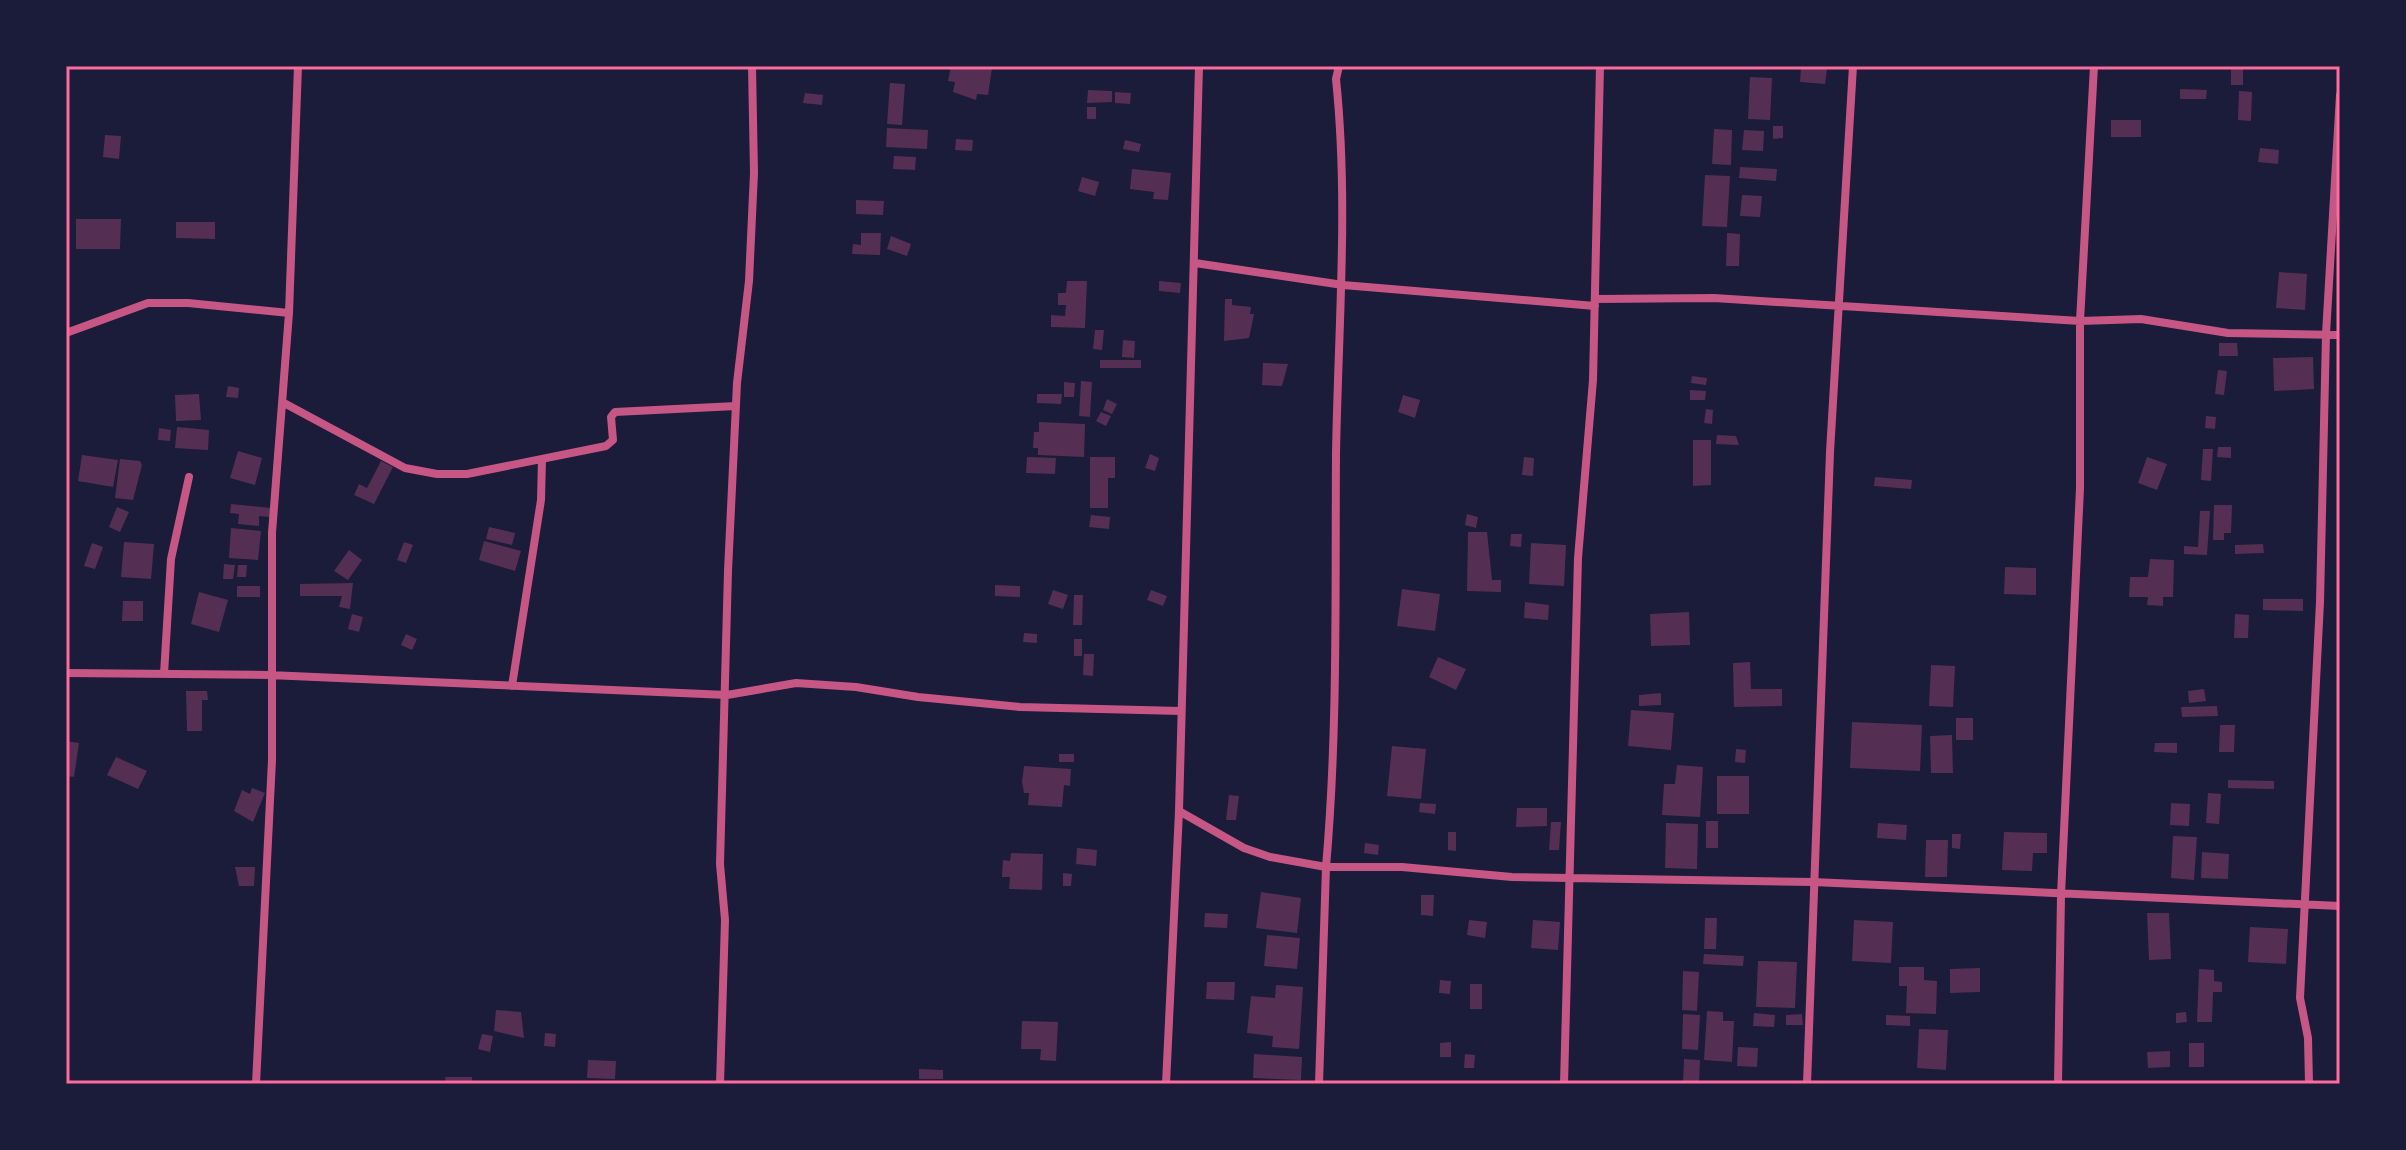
<svg xmlns="http://www.w3.org/2000/svg" width="2406" height="1150" font-family="'Asap Condensed',sans-serif">
<style>
.building{fill:#542f53}
.lines{fill:none;stroke-linecap:round;stroke-linejoin:round}
.minor{stroke:#c65784;stroke-width:8}
.neatline{fill:none;stroke:#ff6b9d;stroke-width:3}
</style>
<rect width="100%" height="100%" fill="#1b1b3a"/>
<path class="building" d="M951,66L992,68L988,95L977,94L976,100L953,92L955,82L948,81Z
M2231,66H2243V85H2231Z
M1801,67L1827,69L1825,84L1800,82Z
M1750,77L1772,78L1770,120L1748,119Z
M890,83L905,84L902,125L887,124Z
M2180,89L2207,90L2206,99H2180Z
M1088,90L1112,91V102L1087,103Z
M2239,91L2252,92L2251,121L2238,120Z
M1115,92L1131,93L1130,104L1115,103Z
M805,93L823,95L822,105L803,103Z
M1087,107H1096V119H1087Z
M2111,120H2141V137H2111Z
M1773,126H1783V138L1773,139Z
M887,128L928,130L927,149L886,147Z
M1714,129L1732,130L1731,165L1712,164Z
M1744,130L1764,131L1763,151L1742,150Z
M105,135L121,136L119,159L103,157Z
M956,139L973,140L972,151L955,150Z
M1125,140L1141,144L1139,152L1123,149Z
M2260,148L2279,150L2278,164L2258,162Z
M894,156L916,157L915,170L893,169Z
M1740,167L1777,169L1776,181L1739,178Z
M1132,169L1171,173L1168,200L1153,199L1154,192L1130,189Z
M1705,175L1730,176L1727,227L1702,226Z
M1082,177L1099,182L1095,196L1078,191Z
M1742,195L1762,196L1760,217L1740,216Z
M856,200L884,201L883,215L856,214Z
M76,219H121L120,249H76Z
M176,222H215V239L176,238Z
M861,233H881L880,255L852,254L853,244L861,245Z
M1727,233L1740,234L1739,266H1726Z
M891,236L911,244L907,256L887,249Z
M2279,272L2307,274L2305,310L2276,308Z
M1067,281H1087L1085,328L1051,327V315L1065,316L1066,305H1058V293H1066Z
M1159,281L1181,283L1180,293L1159,291Z
M1225,299H1232V305L1251,307L1250,314H1254L1249,338L1224,341Z
M1095,330H1104L1102,350L1093,349Z
M1123,340L1135,341L1134,358L1122,357Z
M2219,343H2237L2238,356H2219Z
M2313,357L2314,389L2274,391L2273,358Z
M1100,360H1141V368H1100Z
M1263,363L1288,364L1282,386L1262,385Z
M2218,370L2227,371L2224,395L2215,394Z
M1692,376L1707,378L1706,385L1691,383Z
M1081,381L1092,382L1090,417L1079,416Z
M1064,382L1075,383L1074,397H1064Z
M228,386L239,388L238,398L226,397Z
M1690,390L1706,391L1705,400H1690Z
M199,394L201,420L176,421L175,395Z
M1037,394H1062L1061,404L1037,403Z
M1403,395L1420,400L1415,418L1398,412Z
M1107,399L1117,404L1112,414L1103,410Z
M1706,409L1713,410L1712,424L1704,423Z
M1101,412L1111,416L1106,426L1096,421Z
M2206,416L2216,417L2215,429L2205,428Z
M1039,422L1085,424L1084,457L1038,455V448H1033L1034,432H1039Z
M177,427L209,430L208,450L175,448Z
M159,428L171,430L170,441L158,440Z
M1717,435L1736,436L1739,445L1716,444Z
M1693,440H1711V485L1693,486Z
M2218,447H2231V458L2217,457Z
M2203,449H2213L2211,481L2201,480Z
M238,451L262,458L255,485L230,478Z
M1150,454L1159,458L1155,471L1145,468Z
M82,455L118,460L113,487L78,481Z
M1027,457L1056,458L1055,474L1026,473Z
M1090,457H1115V478H1108V508H1090Z
M1524,457L1534,458L1533,476L1522,475Z
M2147,457L2167,464L2157,490L2138,483Z
M120,459L140,461L142,465L133,500L115,498Z
M381,461L393,467L374,504L354,495L359,484L367,488Z
M1875,477L1912,480L1911,489L1874,486Z
M231,504L271,508L270,517L259,516V526L238,524L239,514L230,513Z
M2214,505H2232L2231,533H2224V540H2213Z
M117,507L129,512L120,532L109,527Z
M2200,511H2210L2207,555L2184,554V546L2198,547Z
M1467,514L1478,517L1476,528L1465,525Z
M1091,515L1110,517L1109,529L1089,527Z
M489,527L515,533L512,545L486,539Z
M231,528L261,531L258,560L229,558Z
M1468,532H1487L1492,580H1501V592L1467,591Z
M1511,534H1522L1521,547L1510,546Z
M484,541L521,551L515,571L479,560Z
M124,542L154,544L151,579L121,577Z
M404,542L413,545L406,563L397,560Z
M92,543L103,547L95,569L84,566Z
M1531,543L1566,545L1564,586L1529,584Z
M2263,544L2264,553L2235,554V545Z
M349,550L362,560L348,580L334,571Z
M2150,559L2174,560L2173,597H2163V606L2147,605L2148,597H2129L2130,577H2148Z
M224,564L235,565L233,579H223Z
M238,565H247L246,577H237Z
M2005,567L2036,568V595L2004,594Z
M353,583L350,609L339,607L342,596H300V584Z
M995,585L1020,586V597L995,596Z
M237,586H260V597H237Z
M1402,589L1440,594L1435,631L1397,626Z
M1053,590L1068,595L1063,609L1048,604Z
M1151,590L1167,596L1163,606L1147,600Z
M199,592L228,600L219,632L191,624Z
M1074,595H1083L1082,625H1073Z
M2263,599H2303V611L2263,610Z
M123,601H143V621H122Z
M1525,602L1549,605L1548,620L1524,618Z
M1689,612L1690,645L1651,646L1650,614Z
M352,614L363,617L359,632L348,629Z
M2235,614L2249,615L2248,638H2234Z
M1024,633L1037,634V643L1023,642Z
M406,634L417,639L412,650L401,645Z
M1074,639H1082V656H1074Z
M1084,654H1094L1093,676L1083,675Z
M1438,657L1466,669L1456,690L1429,677Z
M1750,662L1751,689H1782V706L1734,707L1733,663Z
M1931,665L1955,666L1953,707L1929,706Z
M2204,689L2206,701L2189,703L2188,691Z
M186,691H207L208,700H202V731H187Z
M1661,693V705L1639,706V695Z
M2217,706L2218,716L2182,717L2181,707Z
M1631,710L1674,713L1671,750L1628,746Z
M1956,718H1973V740H1956Z
M1852,722L1922,725L1920,771L1850,768Z
M2220,725H2235L2234,752H2219Z
M1952,735L1953,773H1931L1930,736Z
M66,741L79,743L74,777L66,776Z
M2155,743H2177V753L2154,752Z
M1392,746L1426,749L1421,799L1387,796Z
M1736,749L1746,750L1745,763L1735,762Z
M1059,754H1074V762H1059Z
M116,757L147,771L138,789L107,775Z
M1677,765L1703,767L1700,817L1662,815L1664,784H1675Z
M1024,766L1071,769L1070,786L1064,785L1062,807L1028,805L1029,793H1024L1022,782Z
M1717,776H1749V814H1717Z
M2228,780L2274,781V789L2228,788Z
M252,788L265,793L253,822L234,811L242,790L250,794Z
M2208,793L2221,794L2219,824L2206,823Z
M1229,795L1239,796L1236,820H1226Z
M1420,803L1436,804L1435,814L1419,812Z
M2171,803L2190,804L2189,826L2170,825Z
M1517,808H1547V826L1516,827Z
M1706,821H1718V848H1706Z
M1551,822H1561L1559,850H1549Z
M1666,823L1698,824L1697,869L1665,868Z
M1878,823L1907,825L1906,840L1877,838Z
M1448,832H1456V851L1448,850Z
M2004,832L2047,833V853H2033L2032,871L2002,870Z
M1952,834H1961L1960,849L1952,848Z
M2173,836L2197,837L2194,880L2171,878Z
M1926,840H1948L1947,877H1925Z
M1365,843L1379,845L1378,855L1364,853Z
M1077,848L1097,850L1096,866L1076,864Z
M2202,852L2229,854L2228,879L2201,878Z
M1011,853L1043,854L1042,890L1009,889L1010,877H1002L1003,860L1010,861Z
M235,867H255L254,886H239Z
M1063,873L1072,874L1071,886H1063Z
M1261,892L1301,898L1297,933L1256,928Z
M1421,895H1434L1433,916L1421,915Z
M1205,913L1228,914L1227,928L1204,927Z
M2147,913H2169L2171,959L2149,960Z
M1705,918H1717L1716,949H1704Z
M1469,920L1487,922L1485,938L1467,935Z
M1533,920L1560,922L1558,950L1531,948Z
M1854,920L1893,922L1891,963L1852,961Z
M2250,927L2288,929L2286,964L2248,962Z
M1267,935L1300,938L1297,969L1264,966Z
M1704,954L1744,956L1743,966L1703,964Z
M1758,961L1797,962L1795,1008L1756,1007Z
M1899,967H1924V980L1937,981L1936,1014L1906,1013L1907,986H1899Z
M1980,968V992L1950,993V969Z
M2199,969L2214,970V981L2222,982V992H2213L2212,1022H2197Z
M1683,971L1699,972L1697,1011L1682,1010Z
M1440,980L1451,981L1450,994L1439,993Z
M1207,982H1235L1234,1000L1206,999Z
M1470,984H1482V1009H1470Z
M1276,985L1303,987L1299,1049L1272,1047L1273,1036L1247,1033L1251,996L1275,998Z
M496,1010L521,1012L524,1038L494,1031Z
M1707,1011L1723,1012V1021H1734L1732,1062L1704,1060Z
M2186,1012L2187,1022L2176,1023V1013Z
M1754,1013L1775,1015L1774,1027L1753,1026Z
M1683,1014L1700,1015L1698,1050L1682,1049Z
M1802,1014L1803,1025H1786V1015Z
M1886,1015L1910,1016V1026L1886,1025Z
M1022,1021L1058,1022L1056,1061L1040,1060L1041,1049H1021Z
M1919,1029L1948,1030L1946,1070L1917,1068Z
M545,1033L556,1034L555,1047L544,1046Z
M482,1034L493,1036L490,1052L478,1049Z
M1451,1042V1057H1440V1043Z
M2189,1043H2204V1067H2189Z
M1738,1047L1758,1048L1757,1067L1737,1066Z
M2170,1051V1067L2148,1068L2147,1052Z
M1254,1054L1302,1057L1301,1080L1253,1078Z
M1465,1054L1475,1055L1474,1068H1464Z
M1684,1059L1700,1060L1699,1084H1683Z
M588,1060L616,1061L615,1079L587,1078Z
M919,1069L943,1070V1079H919Z
M445,1077H472V1084H446Z"/>
<g class="lines">
<path class="minor" d="M1339,66L1336,79C1349,205 1338,328 1336,455C1335,593 1338,730 1326,867H1402L1512,877L1813,882L2340,906
M1195,263L1343,285L1595,306
M1595,299L1714,298L2080,321L2141,319L2228,333L2340,335
M66,333L148,303H188L289,313
M284,403L405,468L437,474H467L606,446L613,440L611,417L615,412L736,406
M66,673L269,675L727,695L796,683L856,687L918,697L1020,707L1181,711
M164,674L171,559L189,477
M512,686L541,500L542,459
M1179,811L1244,848L1270,857L1326,867L1319,1084
M256,1084L272,760V533L289,313L298,66
M720,1084L725,920L720,864L728,571L737,383L749,281L754,173L752,66
M1166,1084L1179,811L1199,66
M1564,1084L1578,558L1593,380L1600,66
M1807,1084L1830,452L1853,66
M2058,1084L2061,895L2080,488V321L2094,66
M2309,1084L2308,1038L2300,998L2320,602L2326,334L2340,95"/>
</g>
<rect width="2406" height="1150" fill="none" stroke="#1b1b3a" stroke-width="136"/>
<rect x="68" y="68" width="2270" height="1014" class="neatline"/>
</svg>
